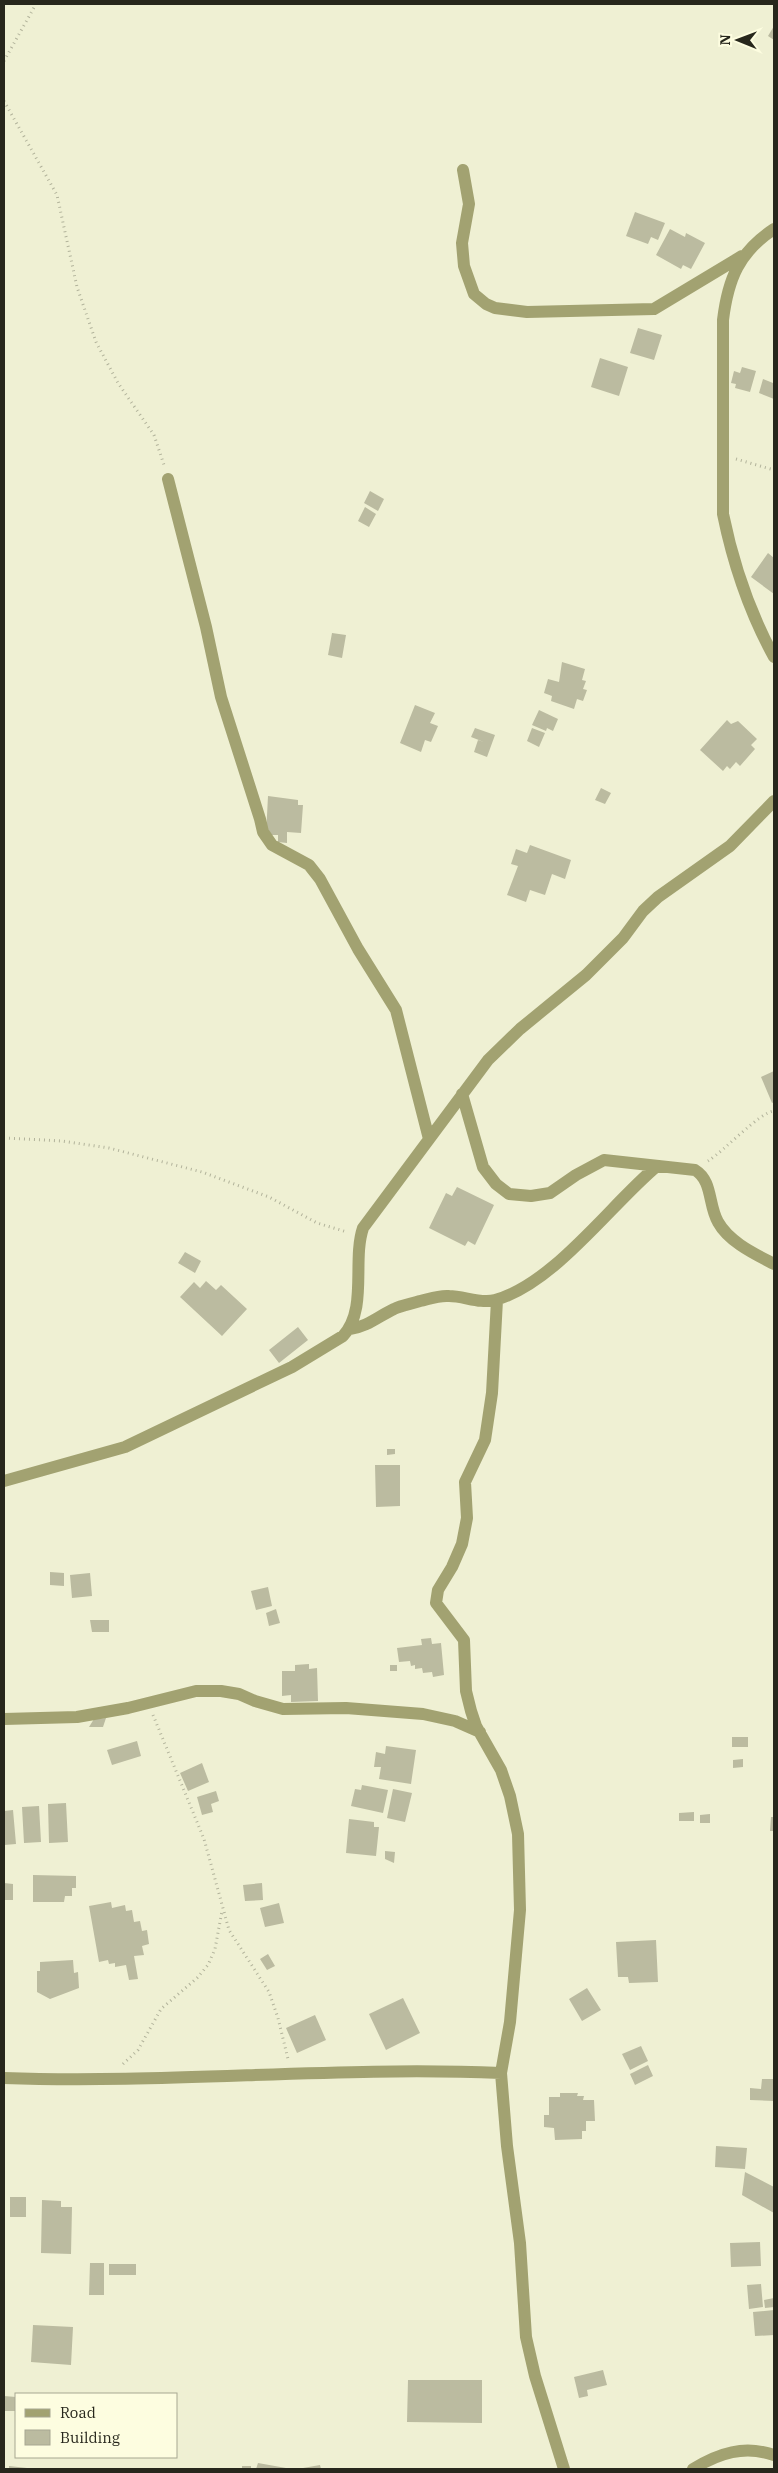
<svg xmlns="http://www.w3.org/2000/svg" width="778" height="2473" font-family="'IBM Plex Serif',serif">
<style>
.building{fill:#bbbba0}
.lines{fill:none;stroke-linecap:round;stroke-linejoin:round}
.path{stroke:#b2b39b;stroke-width:3;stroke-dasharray:1 4;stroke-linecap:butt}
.minor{stroke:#a2a271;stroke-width:12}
</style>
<rect width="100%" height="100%" fill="#eff0d3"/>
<path class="building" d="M774,26V40L768,36Z
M635,212L665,223L658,240L651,237L648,244L626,236Z
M670,229L685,237L686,233L705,243L691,269L683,265L681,269L656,255Z
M638,328L662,335L654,360L630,353Z
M600,358L628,367L619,396L591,387Z
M742,367L756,371L750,392L735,388L736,384L731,383L734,371L740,373Z
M763,379L773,383L774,380V399L759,393Z
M370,491L384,499L378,511L364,503Z
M365,507L376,514L369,527L358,521Z
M768,553L774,558V594L751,577Z
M332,633L346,635L342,658L328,655Z
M562,662L585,669L582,680L586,681L583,689L587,690L583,701L577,699L574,709L551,701L552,696L544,693L548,679L559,682Z
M415,705L435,713L430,723L438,726L431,742L425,740L421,752L400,743Z
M539,710L558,719L553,731L547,728L546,731L532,725Z
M727,720L731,724L738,721L757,739L751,745L755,749L740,766L736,762L730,769L727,766L723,771L700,750Z
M475,728L495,735L487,757L474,752L478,740L484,742L471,737Z
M532,728L545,733L539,747L527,741Z
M601,788L611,793L605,804L595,800Z
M268,796L298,800V805H303L301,833L287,832V843L278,842V835H266Z
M530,845L571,860L565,879L552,874L545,895L530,890L526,902L507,895L518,866L511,864L516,849L527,853Z
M774,1071V1102L772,1103L761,1077Z
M457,1187L494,1205L475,1245L468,1241L465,1246L429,1228L446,1193L452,1196Z
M185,1252L201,1261L195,1273L178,1263Z
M206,1281L216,1290L221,1285L247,1309L222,1336L180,1297L194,1282L200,1288Z
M298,1327L308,1340L279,1363L269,1350Z
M387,1449H395V1454L387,1455Z
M375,1465H400V1506L376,1507Z
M50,1572L64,1573V1586L50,1585Z
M90,1573L92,1596L72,1598L70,1575Z
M268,1587L272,1606L256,1610L251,1591Z
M276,1609L280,1623L269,1626L266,1613Z
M90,1620H109V1632H92Z
M431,1638L432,1644L441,1643L444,1675L433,1677L432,1672L423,1673L422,1668L415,1669V1665L411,1666L410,1661L399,1662L397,1648L422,1645L421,1639Z
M309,1664V1669L317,1668L318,1701L291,1702V1695L282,1696V1671H295V1665Z
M390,1665H397V1671H390Z
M106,1718L103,1727H89L94,1719Z
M732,1737H748V1747H732Z
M137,1741L141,1756L112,1765L107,1750Z
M386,1746L416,1750L411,1784L379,1779L381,1767H374L376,1752L385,1754Z
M743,1759V1767L733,1768V1760Z
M202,1763L209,1782L188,1791L180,1773Z
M362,1785L388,1790L383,1813L351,1806L355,1789L361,1790Z
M393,1789L412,1793L405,1822L387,1818Z
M216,1791L219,1801L211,1804L213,1812L202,1815L197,1797Z
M66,1803L68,1842L49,1843L48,1804Z
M39,1806L41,1842L24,1843L22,1807Z
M13,1810L16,1844L4,1845V1811Z
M694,1812V1821H679V1813Z
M710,1814V1823H700V1815Z
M771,1817H774V1831H770Z
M349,1819L374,1822V1827H379L376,1856L346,1853Z
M385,1851L395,1852L394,1863L385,1859Z
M33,1875L76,1876V1888H72V1896H65L64,1902H33Z
M4,1883L13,1884V1900H4Z
M262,1883L263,1900L245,1901L243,1885Z
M111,1902L112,1908L125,1905L126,1911L132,1910L134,1922L140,1921L142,1931L147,1930L149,1944L142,1946L144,1955L134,1956L138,1979L129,1980L126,1965L115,1967V1963L109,1964L108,1960L99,1962L89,1906Z
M279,1903L284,1923L265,1927L260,1908Z
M656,1940L658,1982L629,1983L628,1977H618L616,1942Z
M268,1954L275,1966L267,1970L260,1959Z
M73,1960L74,1973L78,1972L79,1988L50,1999L37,1992V1971H40V1962Z
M587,1988L601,2010L582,2021L569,1999Z
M403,1998L420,2033L386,2050L369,2014Z
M315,2015L326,2040L297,2053L286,2028Z
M641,2046L648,2061L630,2070L622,2054Z
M648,2065L653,2076L635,2085L630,2074Z
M762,2079H774V2101L750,2100V2088L761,2089Z
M560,2093H578L577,2096H584L583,2100H594L595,2121H586V2131H582V2139L555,2140L554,2128L544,2127V2115H549V2097H560Z
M716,2146L747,2148L745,2169L715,2167Z
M745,2172L774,2187V2213L742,2195Z
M10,2197H26V2217H10Z
M42,2200L61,2201V2207H72L71,2254L41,2253Z
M760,2242L761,2266L731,2267L730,2243Z
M90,2263H104V2295H89Z
M109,2264H136V2275H109Z
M761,2284L763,2307L749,2309L747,2285Z
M774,2298V2307L765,2308L764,2300Z
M774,2310V2335L755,2336L753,2312Z
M33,2325L73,2327L71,2365L31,2362Z
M603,2370L607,2385L587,2390L588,2396L579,2398L574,2377Z
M408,2380H482V2423L407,2422Z
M4,2396L16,2397V2411H4Z
M258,2463L286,2468V2469H256Z
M320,2465L321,2469H303V2468Z
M9,2466L27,2468V2469H9Z
M242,2466H251V2469H242Z"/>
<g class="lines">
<path class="path" d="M4,61L36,4
M4,101L57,195L77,287L96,342L118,383L154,435L164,465
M736,459L774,470
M4,1138L62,1141L109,1148L202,1172L269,1197L317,1223L347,1232
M708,1161C724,1151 760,1112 774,1111
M153,1715L204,1839L229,1930L269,1992L278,2018L288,2059
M123,2064L138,2050L161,2009L197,1978L208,1965L215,1949L222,1911"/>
<path class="minor" d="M463,170L469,204L462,243L464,266L474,294L486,304L495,308L527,312L654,309L742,256
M774,229C739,252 728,279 723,320V514C733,563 750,613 774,657
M168,479L206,627L221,697L260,819L263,832L272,845L309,865L320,879L358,949L396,1010L429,1139
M462,1094L483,1167L496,1184L509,1194L531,1196L550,1193L576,1175L604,1160L695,1170C713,1181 708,1205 718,1222C729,1242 755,1254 774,1264
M497,1300L492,1393L485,1440L465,1482L467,1518L462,1544L452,1567L438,1590L436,1603L464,1640L466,1691L471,1711L476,1726L501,1770L510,1796L518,1834L520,1910L510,2022L501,2073L507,2146L520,2243L526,2337L535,2376L564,2469
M350,1329C367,1327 379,1316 394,1309C402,1305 411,1304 420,1301C429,1299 439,1295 449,1296C464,1296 480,1304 495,1300C554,1284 611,1204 657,1166
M4,1481L125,1447L292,1367L343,1336C368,1309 352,1261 363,1228L488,1060L520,1029L586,975L623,938L643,911L658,897L730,846L774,801
M4,1719L77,1717L128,1708L196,1691H221L239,1694L255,1701L283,1709L346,1708L423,1714L455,1721L480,1732
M4,2078C169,2084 335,2066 501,2073
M693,2469C719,2453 744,2445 774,2455"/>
</g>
<rect width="778" height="2473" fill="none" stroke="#27271c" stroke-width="10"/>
<rect x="15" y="2393" width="162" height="65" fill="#fdfde0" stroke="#a7a792"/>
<rect x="25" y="2409" width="25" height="8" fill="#a2a271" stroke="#a7a792"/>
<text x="60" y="2418" font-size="15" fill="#27271c">Road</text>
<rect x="25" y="2430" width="25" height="15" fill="#bbbba0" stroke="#a7a792"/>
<text x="60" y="2443" font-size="15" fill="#27271c">Building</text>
<g transform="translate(738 40) rotate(271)" stroke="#fdfde0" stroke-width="4" paint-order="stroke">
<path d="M0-4L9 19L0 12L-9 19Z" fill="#27271c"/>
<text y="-8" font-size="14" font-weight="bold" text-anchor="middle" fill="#27271c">N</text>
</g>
</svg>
